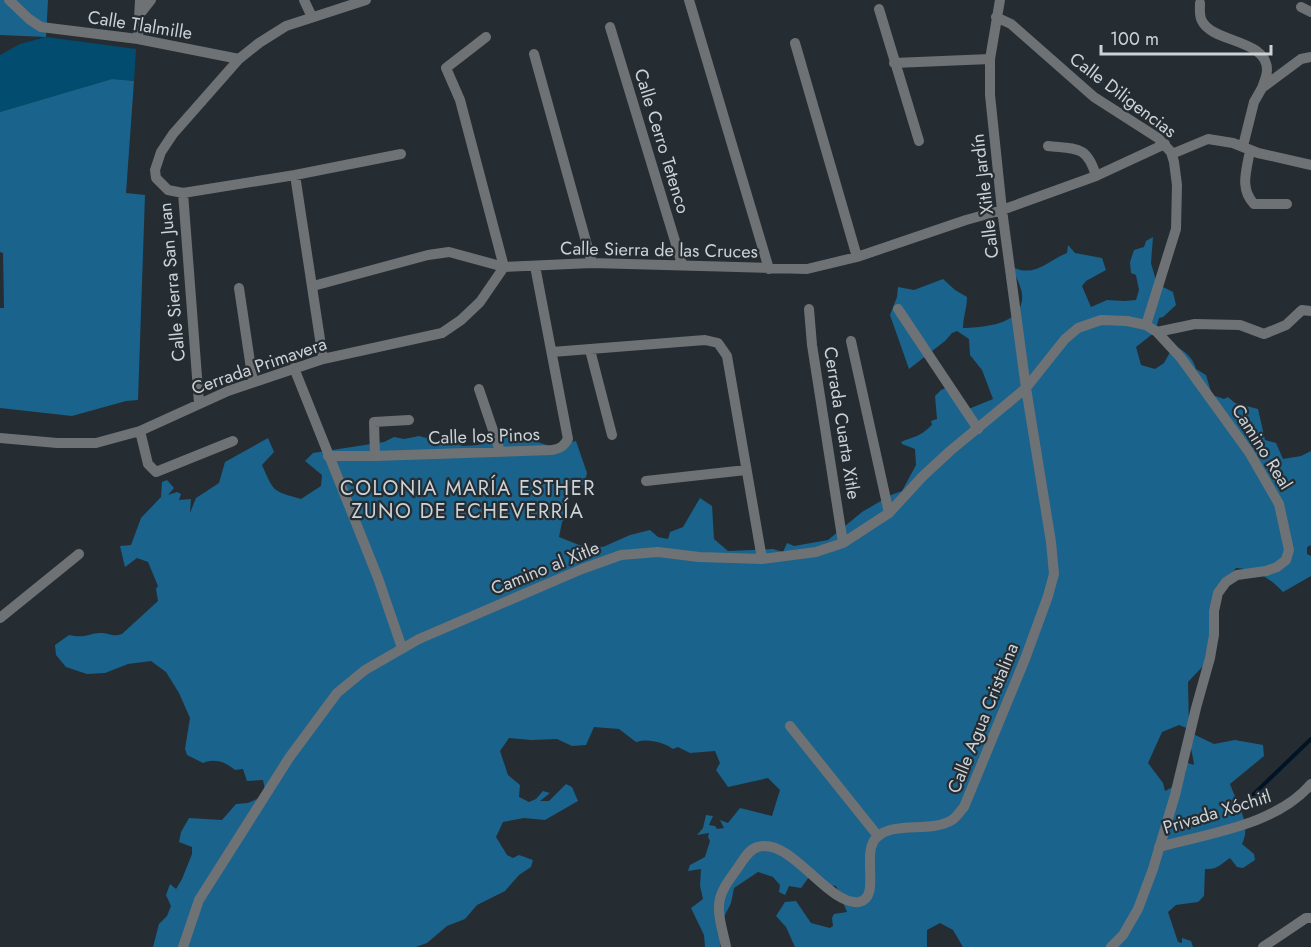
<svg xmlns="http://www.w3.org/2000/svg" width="1311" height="947" font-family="Jost,sans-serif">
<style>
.green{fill:#024c70}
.forest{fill:#1a638c}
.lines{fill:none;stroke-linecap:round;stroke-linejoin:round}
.stream{stroke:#001425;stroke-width:4}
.minor{stroke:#6e7275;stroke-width:10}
.labels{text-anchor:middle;stroke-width:4.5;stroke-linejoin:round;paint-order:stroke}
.street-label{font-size:18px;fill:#cdd2d6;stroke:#252d32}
.neighbourhood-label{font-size:20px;letter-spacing:1.5px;fill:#cdd2d6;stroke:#252d32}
</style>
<rect width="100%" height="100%" fill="#252d32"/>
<path class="green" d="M46,37L136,49L134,81L112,79L0,112V55L20,44Z"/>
<path class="forest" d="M0,0H48L46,37L0,35Z
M112,79L134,81L126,193L145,195L138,400L126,401L72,416L0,408V308H4L3,253L0,252V112Z
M1153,237L1151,263L1157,284L1173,292L1176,305L1163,317L1159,318L1155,332L1136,347L1141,365L1155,369L1164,363L1174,345C1184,351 1193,357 1196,369L1206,375L1212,395L1224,399L1228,397L1235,403L1258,409L1265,440L1276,443L1283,459L1301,456L1311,451V545L1307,547V554L1311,556V576L1283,592C1270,578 1255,569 1236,568L1221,587L1204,665L1188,682L1189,729L1179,725L1162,732L1148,763L1163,783L1165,791L1181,783L1186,772L1183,765L1188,763L1194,765C1193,753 1189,745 1189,732L1214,744L1235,740L1263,745L1264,756L1230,784C1237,804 1252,824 1242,844L1254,854L1255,860L1243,868L1237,867L1230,858C1221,864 1217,870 1205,869L1204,896L1198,902L1176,905L1168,912L1178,942L1182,943V938L1191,941L1193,947H963L953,930L940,923L927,930V947H795L786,927L776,916L785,902L796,901L811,923L830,928L833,926L832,918L834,914L847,912L836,886L825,885L809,877L801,888L789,886L785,895L779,892L780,885L773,877L758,872L734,888L731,903L722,921L720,947H705L704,935L691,908L703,899L700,886L701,869L688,871L690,865L705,857L710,841L708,837L709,833L697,835L703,828L706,815L713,816L709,825L715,826L717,829L724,828L720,820L728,823L740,808L772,816L780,790L768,778L728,787L716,770L720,763L715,751L690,753L678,747L673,749C664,742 647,738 636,742L619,729L594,727L586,745L572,746L557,739L531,740L509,738L500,751L508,775L520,785L519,797L529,802L536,799L543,791L550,793L540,801H549L566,784L572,787L578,801L545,820L524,818L503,822L496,837L507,855L513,858L519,855L533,860L531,867L519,875L505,891L477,905L465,919L447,926L427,943L416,947H153L159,924L167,916L171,906L166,895L170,884L176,889L182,879L192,854V847L179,842L181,832L189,818L222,820L236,804L248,803L266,795L263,780L247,781L243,769L235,770C226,762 214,758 203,763L187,755L185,749L190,718L179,693L166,672L151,661L128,664L105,673L87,674L66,667L56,655L55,645L69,635C87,639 90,632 103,633C111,634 113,637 122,634L158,601L156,589L158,586L148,562L137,558L125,567L120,546L131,545L141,518L161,497L162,482L167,480L174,488L168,495L177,492L181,494L179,500L191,499L190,513L196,498L219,483L225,462L268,438L274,452L262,465C274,492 272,491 301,499L321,486L322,475L305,461L313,453L384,442L394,437L404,439L419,436L434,440L451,442L463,446L478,445L501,436L528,439L553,447L576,441L587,473L584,485L573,484L567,487C568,498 566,506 567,516L562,522L559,537L579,545L603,547L630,535L650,530L658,537L668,539L670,532L683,527L700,498L712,506L714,539L728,551L773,549L783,552L787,543L794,546L828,540L862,512L891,495L902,491L916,465L915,449L902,444L901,442C917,435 918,438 932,425L931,421L937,419L935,396L941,390L950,386L966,410L993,399L982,370L970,355L969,339L957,331L952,333L945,341L909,369L890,315L897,297L898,287L914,290L943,279L955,290L967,297C967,308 963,317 963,328C984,327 1025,325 1022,294C1021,285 1015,276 1012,267C1035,278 1047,261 1067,253L1068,245L1075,253L1102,258L1106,270L1086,281L1082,286L1091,307L1107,300L1124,301L1136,300L1139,290L1136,275L1131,273L1130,262L1134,250L1144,247L1146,241Z"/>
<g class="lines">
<path class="stream" d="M1233,814L1311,739"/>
<path class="minor" d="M9,0L29,19L41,27L138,39L239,59
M304,0L312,17
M689,0L769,269
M1200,3C1200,9 1199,16 1202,21C1213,43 1267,39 1267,70C1267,76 1264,82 1262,88
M1301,7L1311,12
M879,9L919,141
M140,14L151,0
M996,17L1011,24L1094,97L1158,138L1171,152L1174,162L1177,185L1176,229L1146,325
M610,27L682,264
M138,39L140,0
M795,43L857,257
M534,54L592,263
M894,63L990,59
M1048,146C1076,149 1087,145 1096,176
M1243,146L1254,102L1262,88L1301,59L1311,57
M1250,150C1247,170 1239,188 1254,204H1287
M1172,154L1208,139L1233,143L1258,153L1311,165
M295,175L323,359
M183,193L295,175L401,154
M313,286L428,255L449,252L504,267L592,263L807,269L857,257L966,220L1002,210L1096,176L1165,144
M239,288L253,382
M809,309L812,345L843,543
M898,309L978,429
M1157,332L1195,324L1240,325L1264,334L1286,325L1302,310L1311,311
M851,341L889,513
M590,350L612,435
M552,352L705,340L718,343L727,356L762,559
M294,368L378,578L402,648
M479,389L500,451
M199,403L183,193L168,190L156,178L155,170L161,152L173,134L239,59L259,43L286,26L366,0
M140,431L148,464L156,472L233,441
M0,438L57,443H96L140,431L228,391L323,359L442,333L461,320L480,302L504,267L460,100L446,68L486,37
M328,456H375L552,450C560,449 564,446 568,439L535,266
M375,456L374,422L409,420
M646,481L746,470
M0,618L79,554
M790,726L878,836
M1159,847C1210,833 1276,825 1311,784
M183,947L199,900L289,758L337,693L365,670L419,639L582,569L621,555L658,552L699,557L762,559L816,552L843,543L889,513L922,477L950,451L1026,388L1065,339L1078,328L1101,320L1127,321L1146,325L1157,332L1181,358L1249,452L1279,504L1289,550L1286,560L1277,567L1266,571L1237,575L1226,582L1218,593L1214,611V635L1210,658L1196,708L1175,795L1153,869L1138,909L1123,935L1111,947
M726,947C724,935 718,919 719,906C719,891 731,878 739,866C744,859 749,849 758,847C791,837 828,906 859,902C882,898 860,852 877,837C894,821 931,833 952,820C957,817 960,811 964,807L1025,659L1048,596L1054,574L1051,542L1026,388L1002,210L990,95V59L1000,0
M1263,947L1306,918H1311"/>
</g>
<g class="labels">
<g class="street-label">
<text transform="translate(140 25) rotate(9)" y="6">Calle Tlalmille</text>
<text transform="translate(1123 95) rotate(37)" y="6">Calle Diligencias</text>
<text transform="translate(662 141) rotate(73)" y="6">Calle Cerro Tetenco</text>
<text transform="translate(985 196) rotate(-97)" y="6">Calle Xitle Jardín</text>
<text transform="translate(659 250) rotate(1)" y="6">Calle Sierra de las Cruces</text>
<text transform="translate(172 282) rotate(-95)" y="6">Calle Sierra San Juan</text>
<text transform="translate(259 366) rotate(-19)" y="6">Cerrada Primavera</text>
<text transform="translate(842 423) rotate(81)" y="6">Cerrada Cuarta Xitle</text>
<text transform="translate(484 436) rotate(-2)" y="6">Calle los Pinos</text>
<text transform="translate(1262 447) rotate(58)" y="6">Camino Real</text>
<text transform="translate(545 568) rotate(-22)" y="6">Camino al Xitle</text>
<text transform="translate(983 718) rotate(-68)" y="6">Calle Agua Cristalina</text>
<text transform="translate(1217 812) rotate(-17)" y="6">Privada Xóchitl</text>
</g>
<g class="neighbourhood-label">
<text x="468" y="495">COLONIA MARÍA ESTHER<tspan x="468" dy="23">ZUNO DE ECHEVERRÍA</tspan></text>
</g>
</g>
<path d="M1101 45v9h170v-9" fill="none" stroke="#cdd2d6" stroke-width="3"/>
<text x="1110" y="45" font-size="18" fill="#cdd2d6" stroke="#252d32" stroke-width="4.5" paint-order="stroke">100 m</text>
</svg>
